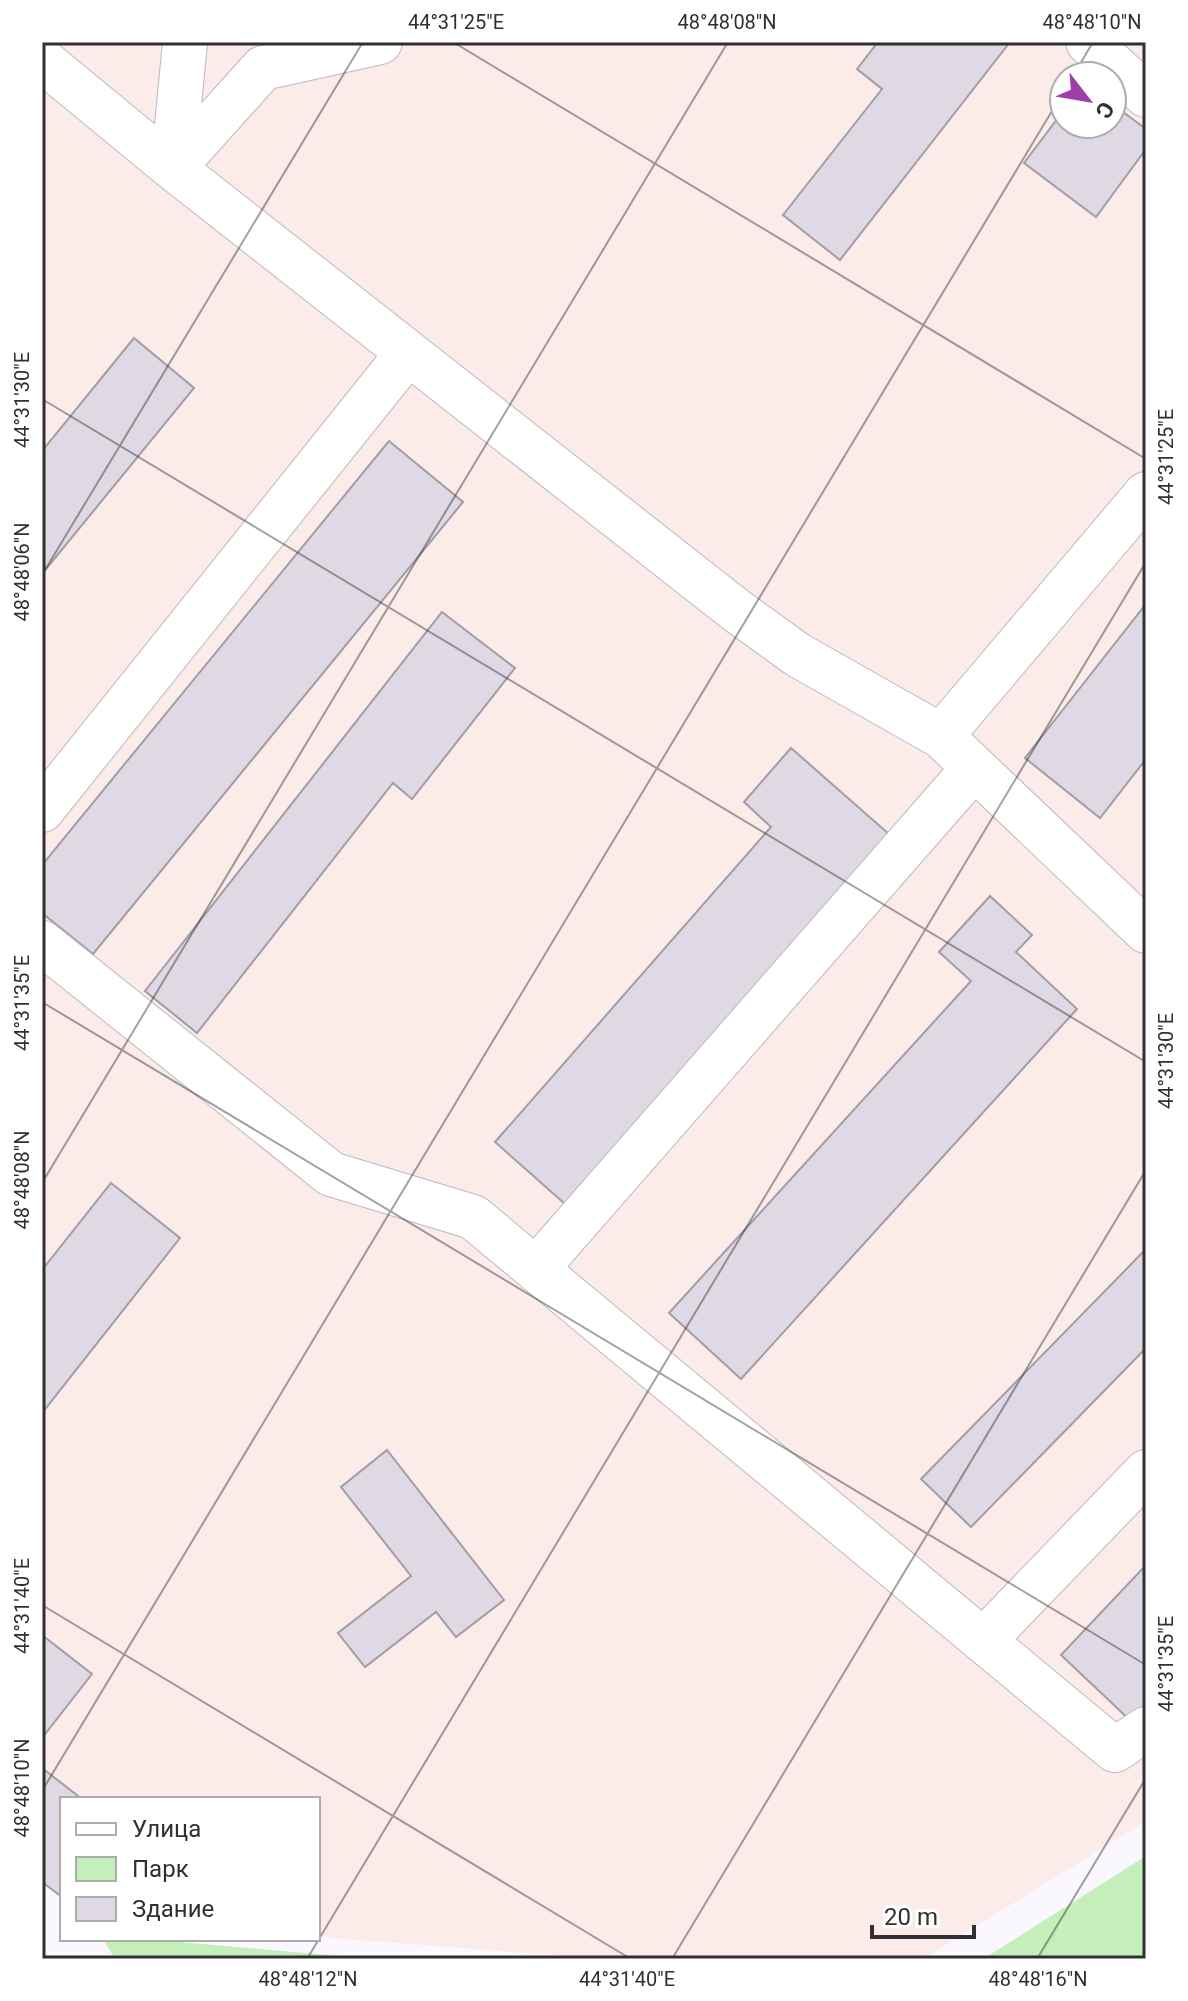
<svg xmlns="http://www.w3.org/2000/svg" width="1188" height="2001" font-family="Roboto,sans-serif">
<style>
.industrial{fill:#fbebe9;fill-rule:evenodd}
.green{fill:#c4efba}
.building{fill:#dfd9e4;stroke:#a19ca6;stroke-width:2}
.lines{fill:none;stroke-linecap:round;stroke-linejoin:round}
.minor-casing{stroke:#beb8c2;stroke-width:46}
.minor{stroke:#fff;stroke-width:44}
.ticks{fill:none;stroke:#312f33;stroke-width:2;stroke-opacity:0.45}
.neatline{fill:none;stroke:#312f33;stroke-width:3}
.ticks-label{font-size:20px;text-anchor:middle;fill:#312f33}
</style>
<rect width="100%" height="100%" fill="#fbf7fe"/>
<path class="industrial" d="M42,42H1146V1821L923,1959H608L318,1937V1799H62V1897L42,1882ZM1064,76H1112V124H1064Z"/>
<path class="green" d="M1146,1856V1959H983Z
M103,1939H146L373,1959H115Z"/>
<path class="building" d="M878,42H1010L840,260L783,215L882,89L857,69Z
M1112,104L1146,129V149L1096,217L1024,163L1064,110V124H1112Z
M134,338L194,388L42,574V451Z
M389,441L463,502L93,954L42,913V865Z
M1146,604V759L1100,818L1025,758Z
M442,612L515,668L412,799L393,783L197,1033L145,991Z
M791,748L898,842L573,1211L495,1142L771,827L744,802Z
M990,896L1032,935L1016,952L1077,1009L741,1379L669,1313L971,981L939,952Z
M111,1183L180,1238L42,1413V1270Z
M1146,1249V1348L971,1527L921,1479Z
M387,1450L504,1600L456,1637L436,1612L365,1667L338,1633L411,1576L341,1487Z
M1146,1565V1709L1133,1723L1061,1655Z
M42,1635L92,1674L42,1738Z
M42,1768L82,1799H62V1897L42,1882Z"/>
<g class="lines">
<defs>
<path id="minor" d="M1088,42L1146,95
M42,60L173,168L737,611L798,655L941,736L1146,931
M173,168L263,68L380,42
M173,168L185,42
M941,736L1146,494
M42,810L408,353
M42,943L331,1174L473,1217L1115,1750L1146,1729
M536,1269L974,768
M983,1641L1146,1472"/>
</defs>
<use href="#minor" class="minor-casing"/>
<use href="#minor" class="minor"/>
</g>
<path class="ticks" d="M453,42L1146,459M1073,76L1093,42M42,399L1146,1062M42,575L363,42M42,1002L1146,1665M42,1183L728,42M42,1605L631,1959M42,1791L1064,91M307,1959L1146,562M672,1959L1146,1170M1037,1959L1146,1778"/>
<rect width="1188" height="2001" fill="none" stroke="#ffffff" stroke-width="88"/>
<rect x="60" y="1797" width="260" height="144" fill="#ffffff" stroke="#adacad" stroke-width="2"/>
<rect x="76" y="1823" width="40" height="12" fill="#ffffff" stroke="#adacad" stroke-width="2"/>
<text x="132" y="1837" font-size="24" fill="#312f33">Улица</text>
<rect x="76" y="1857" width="40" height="24" fill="#c4efba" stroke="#adacad" stroke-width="2"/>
<text x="132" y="1877" font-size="24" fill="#312f33">Парк</text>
<rect x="76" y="1897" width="40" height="24" fill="#dfd9e4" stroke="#adacad" stroke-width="2"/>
<text x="132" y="1917" font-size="24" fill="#312f33">Здание</text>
<g transform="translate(1088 100) rotate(121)"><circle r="38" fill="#ffffff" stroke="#adacad" stroke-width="2"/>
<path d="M0-6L14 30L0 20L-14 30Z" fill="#9d3fa8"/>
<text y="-12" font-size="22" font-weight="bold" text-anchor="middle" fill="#312f33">С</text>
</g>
<path d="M872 1925v12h102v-12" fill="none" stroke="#312f33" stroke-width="4"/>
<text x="884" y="1925" font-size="24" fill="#312f33" stroke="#ffffff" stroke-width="6" paint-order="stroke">20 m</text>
<rect x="44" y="44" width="1100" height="1913" class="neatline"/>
<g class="ticks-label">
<text x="456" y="29">44°31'25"E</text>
<text x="727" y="29">48°48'08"N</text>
<text x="1092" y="29">48°48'10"N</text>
<text transform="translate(22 400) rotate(-90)" y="7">44°31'30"E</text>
<text transform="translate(1166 457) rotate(-90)" y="7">44°31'25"E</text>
<text transform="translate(22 572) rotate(-90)" y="7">48°48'06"N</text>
<text transform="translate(22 1003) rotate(-90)" y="7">44°31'35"E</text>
<text transform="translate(1166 1061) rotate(-90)" y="7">44°31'30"E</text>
<text transform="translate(22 1180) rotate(-90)" y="7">48°48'08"N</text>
<text transform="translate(22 1606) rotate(-90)" y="7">44°31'40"E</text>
<text transform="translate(1166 1664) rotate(-90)" y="7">44°31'35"E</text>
<text transform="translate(22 1788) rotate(-90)" y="7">48°48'10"N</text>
<text x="308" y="1986">48°48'12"N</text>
<text x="627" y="1986">44°31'40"E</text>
<text x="1038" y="1986">48°48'16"N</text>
</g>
</svg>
